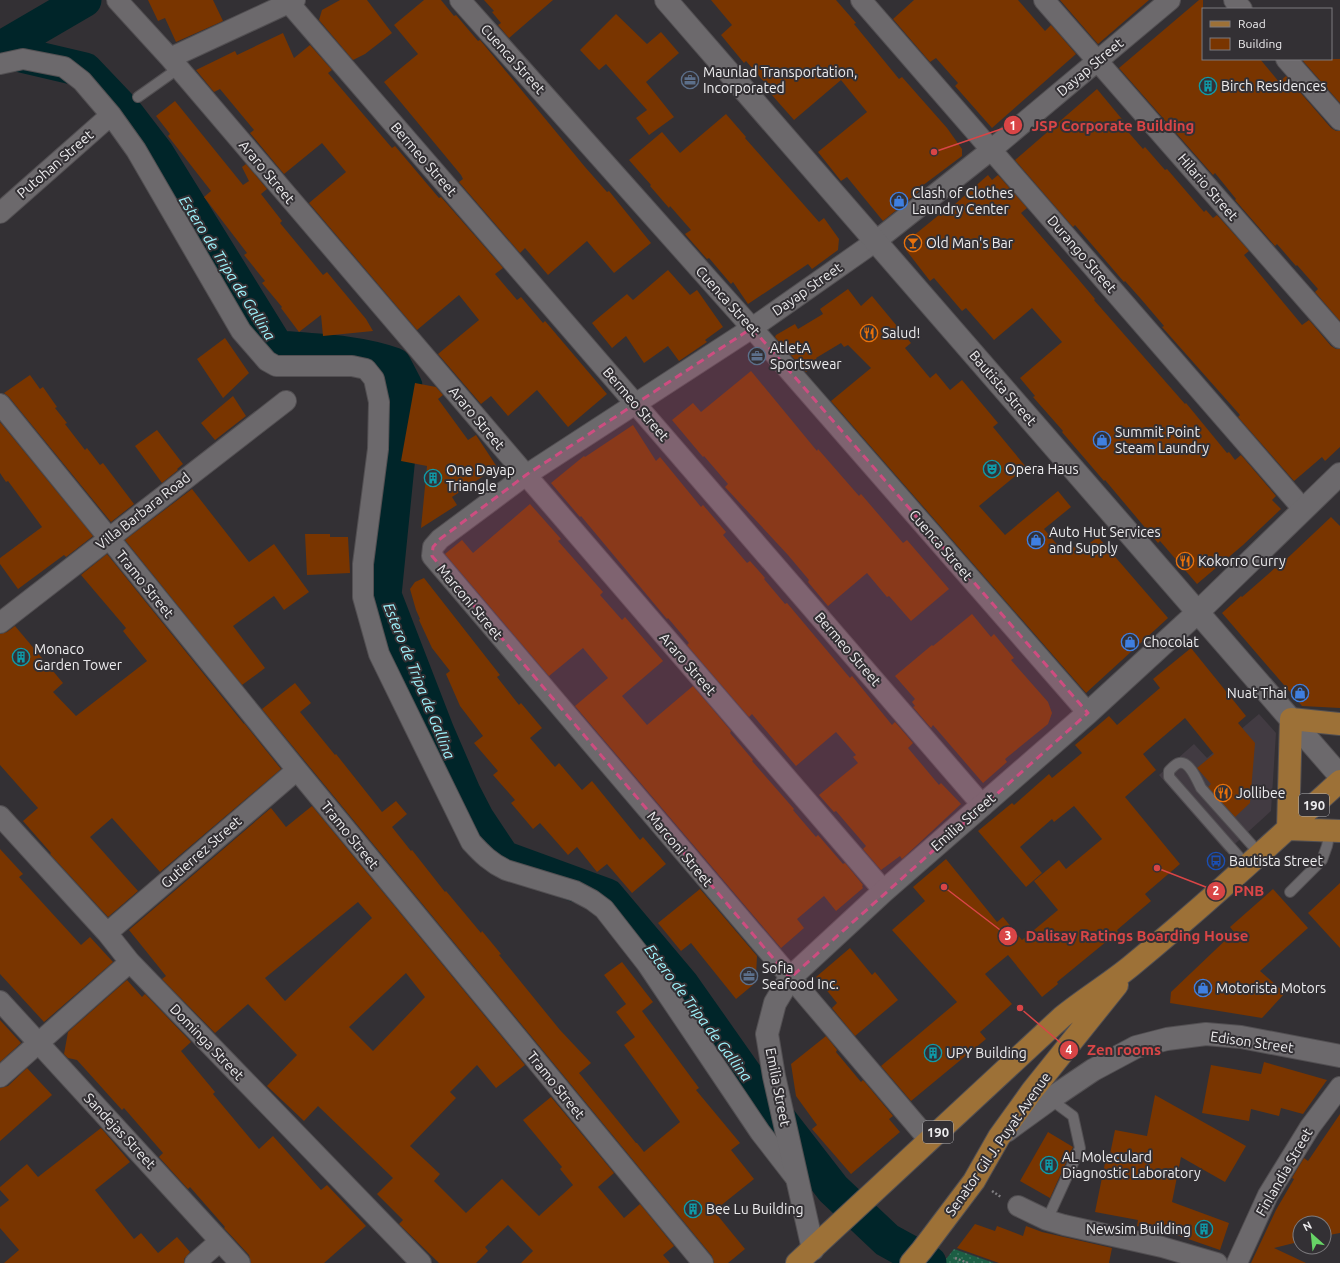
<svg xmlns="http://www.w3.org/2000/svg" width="1340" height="1263" font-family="Ubuntu,sans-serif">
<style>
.built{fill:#423b42}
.grass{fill:url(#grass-dots)}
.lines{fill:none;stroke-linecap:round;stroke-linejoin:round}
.river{stroke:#002529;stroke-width:35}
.building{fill:#793500;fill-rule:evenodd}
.lane-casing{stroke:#524f52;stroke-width:12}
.street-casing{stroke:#524f52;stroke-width:22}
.secondary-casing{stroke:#524f52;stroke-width:24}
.primary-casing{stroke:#524f52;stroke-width:24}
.path{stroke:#7f7d80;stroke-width:2.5;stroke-dasharray:2 2;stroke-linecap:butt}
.lane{stroke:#6c696c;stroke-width:10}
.street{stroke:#6c696c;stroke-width:20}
.secondary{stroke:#6c696c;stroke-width:22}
.primary{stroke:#9d7137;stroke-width:22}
.marked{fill:#cd4d80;fill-opacity:0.2;stroke:#cd4d80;stroke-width:3;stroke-dasharray:8 5;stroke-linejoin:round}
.labels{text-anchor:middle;stroke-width:4;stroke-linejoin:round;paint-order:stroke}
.shield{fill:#333034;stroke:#b5b4b6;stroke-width:1}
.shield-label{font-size:13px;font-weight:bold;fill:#edecee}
.street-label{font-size:14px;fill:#edecee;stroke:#333034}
.poi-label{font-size:14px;fill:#edecee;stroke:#333034;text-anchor:start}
.water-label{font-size:15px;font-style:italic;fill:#9ef4fd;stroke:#333034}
.leader{fill:none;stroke:#d94546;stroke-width:1.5}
.callout-dot{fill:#d94546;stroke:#333034;stroke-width:1.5}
.mark-label{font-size:12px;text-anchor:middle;font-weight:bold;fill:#fff}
.callout-label{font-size:15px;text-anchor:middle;font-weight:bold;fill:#d94546;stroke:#333034;stroke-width:4;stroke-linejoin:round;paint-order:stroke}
</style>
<defs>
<pattern id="grass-dots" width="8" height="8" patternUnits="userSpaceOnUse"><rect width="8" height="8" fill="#1c5e44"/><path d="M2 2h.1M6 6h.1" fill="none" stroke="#3d755f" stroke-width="1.8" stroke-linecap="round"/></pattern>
</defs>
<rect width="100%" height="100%" fill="#333034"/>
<path class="built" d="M1259,714L1276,733L1271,811L1226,852L1159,775L1194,744L1207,758Z"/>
<path class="grass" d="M954,1249L994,1263H943Z"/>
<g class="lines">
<path class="river" d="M0,49L84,0
M0,50L85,70L124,111L157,154L277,348C316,351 357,352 394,365L405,386L384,595L437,732L463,792L477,819L503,858L607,896L682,985L753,1086L833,1189L887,1240L929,1263"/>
</g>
<path class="building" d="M148,0H213L223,21L176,42L165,18L158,21Z
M340,0H367L392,33L365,54L353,60L319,20L322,10Z
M424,0H441L454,16L456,15L478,41L480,40L585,167L607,192L609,191L651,243L614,273L587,241L548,275L525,248L520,253L459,182L463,179L461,175L384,82L418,54L394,25Z
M484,0H553L509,38L498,25L501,23L492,12L494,11Z
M711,0H836L856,23L854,24L899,79L902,77L947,128L962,149V156L922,186L923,188L883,221L847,177L841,181L818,152L867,112L841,80L794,120L771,94L773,92L746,61L744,63L721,35L732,25Z
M914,0H1018L1045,31L1051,25L1076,54L992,128L955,86L958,83L936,58L930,62L893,19Z
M1060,0H1149L1098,44Z
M1199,0H1203V59H1260L1279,82L1286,76L1331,128L1336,131H1340V321L1315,292L1318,289L1297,265L1296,266L1277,244L1275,246L1235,200L1236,199L1215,173L1213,175L1119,68Z
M616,14L647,44L661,32L679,53L646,82L674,117L649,135L636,118L647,110L606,64L599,70L580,50Z
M283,33L294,58L310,45L332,70L328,73L392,148L395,146L439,198L441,197L503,268L495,274L517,300L521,297L543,323L545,321L607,394L568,427L537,390L508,416L491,396L481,404L438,354L479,320L459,295L417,330L309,203L346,172L322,143L284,174L250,133L254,130L220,89L214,92L196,70L235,51L237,55Z
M1306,59H1340V103L1303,61Z
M1097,89L1126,124L1123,126L1143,149L1145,147L1165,170L1167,169L1204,212L1206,210L1213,218L1217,215L1249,251L1244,255L1302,325L1309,320L1331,346L1336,349H1340V447L1325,461L1322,457L1294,481L1238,417L1240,415L1162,327L1164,326L1141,299L1125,281L1124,282L1075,225L1073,227L1015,160Z
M175,101L243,185L249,181L242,167L246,164L267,189L261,194L282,221L280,223L323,275L327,272L366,319L373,331L323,336L321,315L299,332L281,308L282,307L262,283L265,281L244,255L247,253L204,197L211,191L168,136L170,134L156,116Z
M726,114L746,137L745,138L819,222L824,218L839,239L838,250L812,269L808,264L748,304L733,282L731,284L709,258L707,259L685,234L691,230L670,206L669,208L650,186L651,185L629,160L662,132L680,153Z
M988,175L992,180L998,175L1027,208L1021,213L1079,280L1095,299L1094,300L1185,404L1186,403L1227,453L1229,452L1235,460L1241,455L1276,496L1272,500L1281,509L1243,545L1197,584L1160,541L1158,543L1105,480L1104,481L1062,432L1063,431L1033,397L1035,396L1020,378L1062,342L1032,308L994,340L966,308L962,311L934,278L930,281L906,250L907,241L945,210L946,212Z
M668,270L690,295L697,290L723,327L705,340L707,342L679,361L668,346L644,363L626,336L612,348L592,323L627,294L633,300Z
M848,289L861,306L872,296L911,343L905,348L930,378L936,373L950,390L962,380L998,423L993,427L1026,467L979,506L1005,535L1058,491L1071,507L1044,529L1065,554L1079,543L1083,548L1098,537L1168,618L1086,693L831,401L871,368L848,345L844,347L841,343L816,358L818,362L806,372L775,337L776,335L795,324L798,329L823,314L820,309Z
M225,338L249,373L223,398L197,359Z
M751,371L817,451L818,449L859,496L861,494L903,543L907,540L949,589L911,621L889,596L887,597L867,573L828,606L808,582L809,580L788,555L725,487L728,484L704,456L703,457L672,420L693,403L701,412Z
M30,375L40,389L43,387L57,407L55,408L67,423L65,424L85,450L87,448L100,465L103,463L134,504L111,522L9,397L4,393Z
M415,383L436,387L443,395L438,399L468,440L476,435L497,467L452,497L457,505L421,528L427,466L401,461Z
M233,396L246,416L215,440L201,423Z
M0,422L93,536L66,557L64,555L18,589L0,564V558L42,527L8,481L6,482L0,473Z
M633,425L656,461L660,457L701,507L703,505L726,532L723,535L747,563L750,561L765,578L764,579L785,604L787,603L850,678L852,676L892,725L895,722L913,743L908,748L939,785L941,783L961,804L902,859L900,856L881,870L863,849L866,846L836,811L834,812L819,795L858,763L853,757L856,755L836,732L796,766L752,714L749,717L687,645L689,643L668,618L667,619L581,516L580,517L551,483L584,456L585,457Z
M157,430L183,464L177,469L178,470L162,483L135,446Z
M192,489L249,562L274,544L309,592L284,610L274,596L233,626L265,668L242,685L125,540Z
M530,504L561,539L558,541L603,592L600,595L622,620L625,617L663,661L622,696L647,725L693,686L731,731L730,733L753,760L752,761L794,809L793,810L816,837L818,835L843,864L845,863L863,885L862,886L863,888L836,911L824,896L797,919L804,928L781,948L575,706L608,678L583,648L549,676L445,554L462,540L473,553Z
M1331,517L1340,526V708L1302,706L1222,613L1241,596L1242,597L1275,568L1276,569Z
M305,534H330V537H348L350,573L307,575Z
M107,554L244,724V723L281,769L160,872L112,818L90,837L138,891L108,917L50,854L51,853L23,821L38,808L0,765V634L7,632L15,626L63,683L53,692L76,716L147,661L123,631L126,628L81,575Z
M424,578L500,675L497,677L519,705L521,703L542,728L530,738L555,767L559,763L582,790L592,781L640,840L643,837L666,864L632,893L607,864L597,872L577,847L568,855L540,823L533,829L511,803L515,800L493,775L498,771L474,743L483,736L460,706L446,674L450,671L432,648L419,620L420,619L416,610L410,589L415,582Z
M972,614L991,637L994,634L1014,658L1011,660L1048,702L1052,713L1048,724L1005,759L1007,762L983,783L933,725L931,728L913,707L915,706L912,702L915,699L895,676L932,645L933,646Z
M1191,648L1246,716L1238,723L1255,743L1250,803L1235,817L1208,787L1211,784L1197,768L1214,754L1185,718L1143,754L1156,770L1125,797L1180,864L1145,894L1151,901L1117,930L1118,932L1057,982L1058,984L1042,997L1008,955L985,974L1012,1004L980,1032L986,1039L911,1101L881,1066L957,1002L892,930L925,901L913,887L946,859L997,922L1003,917L1022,940L1058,910L1034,881L1059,860L1066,869L1102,839L1074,806L1054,822L1052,819L1020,847L1042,873L1026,887L978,831L1012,803L1014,805L1049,774L1052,778L1082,753L1075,745L1109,716L1117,725L1160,688L1153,679Z
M295,683L311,703L300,712L335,755L336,754L382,812L396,801L407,814L392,827L411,851L412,850L445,892L446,891L481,933L482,931L501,954L499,955L560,1030L591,1063L579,1073L636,1143H637L644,1152L680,1122L624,1045L635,1037L616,1012L626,1004L604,975L622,962L653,1002L642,1011L699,1088L696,1090L740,1143L731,1150L754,1179L714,1211L745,1249L728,1263H714L712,1256L262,709Z
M312,806L525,1065L496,1088L477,1065L450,1092L456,1098L410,1146L440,1174L434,1181L466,1213L502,1179L539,1216L573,1185L560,1169L562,1167L523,1120L551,1097L614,1173L598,1187L624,1218L640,1204L674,1246L663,1255L670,1263H521L533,1251L508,1225L485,1247L488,1251L476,1263H439L399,1224L403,1220L377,1194L393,1178L318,1106L304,1121L267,1086L297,1055L248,1004L215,1033L162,979L166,976L129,930L271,808L286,827ZM358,902L372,918L285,1001L265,978ZM406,973L425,997L373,1051L349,1027Z
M0,849L23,874L19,877L81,945L90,937L113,962L44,1022L0,974Z
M1340,883V948L1308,913Z
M700,889L757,956L756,976L754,984L736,999L691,943L681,951L658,923Z
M1273,889L1308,928L1260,971L1285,993L1262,1018L1170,1003L1171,992L1234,932L1230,927Z
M850,948L872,975L875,972L898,1000L855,1036L832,1008L837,1003L816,977Z
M127,980L142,997L145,994L191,1042L181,1051L215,1092L213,1094L259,1149L273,1136L321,1190L327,1185L366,1226L324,1263H251L249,1255L224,1228L225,1227L190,1187L188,1189L159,1157L163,1153L124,1108L122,1110L77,1060L68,1058L64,1054L68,1032Z
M0,1020L21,1043L0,1062Z
M826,1036L837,1050L836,1052L861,1082L863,1080L893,1116L889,1119L900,1132L851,1174L812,1129L817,1125L796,1096L791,1064Z
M1264,1062L1327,1080L1303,1114L1281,1108L1279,1116L1251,1109L1249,1121L1202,1113L1211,1065L1261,1074Z
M27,1068L52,1095L0,1141V1088L8,1086Z
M1155,1095L1246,1146L1225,1182L1181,1157L1172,1202L1229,1223L1220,1250L1168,1232L1137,1226L1138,1220L1095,1212L1106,1158L1109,1159L1115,1130L1147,1136Z
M1340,1114V1233L1324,1236V1223H1300V1231L1294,1243L1274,1248L1306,1263H1251L1276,1210L1294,1179L1292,1178L1304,1158L1308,1161Z
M101,1128L130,1162L95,1190L134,1239L141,1233L158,1253L177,1237L190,1252L184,1259V1263H4L19,1250L0,1228V1207L9,1200L0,1190V1187L27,1164L38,1177Z
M1048,1132L1073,1147L1050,1198L1020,1181Z
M975,1224L995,1231L997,1226L1023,1236L1026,1226L1042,1232L1112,1248L1109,1263H999L957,1248Z"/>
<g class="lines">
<defs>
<path id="lane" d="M138,97L179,68
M1247,866L1169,777V771C1172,768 1175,764 1179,763C1189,760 1198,782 1201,788L1260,854
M1290,892L1322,860L1327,846L1330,831
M1047,1220L1080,1148L1073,1116L1050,1099"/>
<path id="street" d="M117,0L170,58L526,475L884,891
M460,0L752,328L1088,713
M861,0L1303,509
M1044,0L1340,338
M1234,0L1242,9
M289,3L983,806
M170,58L295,0
M1286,59L1340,120
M0,64L23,59L64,67L82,81L111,115L136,150L241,331L267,361L276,366H352L366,369L374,379L379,402L378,449L363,564V597L379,654L471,842C482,854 491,863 506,870L575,891L592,900L604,909L647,964L760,1132L798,1181
M0,213L111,115
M0,404L297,770L703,1263
M0,623L286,401
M0,816L107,933L130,962L421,1263
M107,933L297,770
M0,1001L220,1241L240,1263
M0,1077L130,962
M929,1140L432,556L433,547L440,539L526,475L752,328L876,241L991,150L1170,0
M1018,1206L1047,1220L1064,1225L1162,1247L1217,1263
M195,1263L220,1241
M1237,1263L1268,1195L1310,1127L1340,1087"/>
<path id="secondary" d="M666,0L1340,776
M1006,1131L1050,1099L1093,1070L1136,1047L1167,1039L1206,1034L1241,1037L1340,1056
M813,1249L774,1076L767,1034L775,1003L790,978L884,891L1088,713L1198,612L1340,474"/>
<path id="primary" d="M1288,829L1291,719L1340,724
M1288,829L1340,831
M797,1263L1062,1017C1084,999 1109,984 1131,966C1203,907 1271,844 1340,781
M911,1263L922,1250L974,1181L999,1137L1032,1091L1117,985"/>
</defs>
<use href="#lane" class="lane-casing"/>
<use href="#street" class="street-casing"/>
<use href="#secondary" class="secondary-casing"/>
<use href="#primary" class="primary-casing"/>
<path class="path" d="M992,1191L1001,1197
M955,1258L968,1263"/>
<use href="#lane" class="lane"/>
<use href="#street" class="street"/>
<use href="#secondary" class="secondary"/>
<use href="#primary" class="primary"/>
</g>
<path class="marked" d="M752,328L1088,713L790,978L432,556L433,547L440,539L526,475Z"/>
<defs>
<symbol id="office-ring" viewBox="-11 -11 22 22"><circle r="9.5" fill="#333034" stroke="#5c6f8a" stroke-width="1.5"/><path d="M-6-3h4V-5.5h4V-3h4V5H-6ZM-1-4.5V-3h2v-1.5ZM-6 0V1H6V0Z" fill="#5c6f8a"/></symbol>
<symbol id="building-ring" viewBox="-11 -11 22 22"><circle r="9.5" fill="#333034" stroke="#0f9aa8" stroke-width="1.5"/><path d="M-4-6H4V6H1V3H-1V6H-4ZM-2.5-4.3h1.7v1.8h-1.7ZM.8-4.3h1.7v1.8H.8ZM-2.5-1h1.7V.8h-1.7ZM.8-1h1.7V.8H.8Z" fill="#0f9aa8"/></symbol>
<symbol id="shop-ring" viewBox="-11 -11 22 22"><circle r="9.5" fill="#333034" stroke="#3f7fe0" stroke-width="1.5"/><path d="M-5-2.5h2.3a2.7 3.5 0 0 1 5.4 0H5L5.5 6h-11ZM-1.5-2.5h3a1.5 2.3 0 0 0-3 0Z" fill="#3f7fe0"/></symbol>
<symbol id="bar-ring" viewBox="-11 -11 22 22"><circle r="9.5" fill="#333034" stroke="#e8710a" stroke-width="1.5"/><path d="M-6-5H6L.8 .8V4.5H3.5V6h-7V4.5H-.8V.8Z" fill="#e8710a"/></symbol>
<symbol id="restaurant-ring" viewBox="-11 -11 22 22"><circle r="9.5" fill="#333034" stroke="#e8710a" stroke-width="1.5"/><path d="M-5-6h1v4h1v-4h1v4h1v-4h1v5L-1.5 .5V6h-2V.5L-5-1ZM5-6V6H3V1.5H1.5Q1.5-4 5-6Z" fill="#e8710a"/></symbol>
<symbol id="theatre-ring" viewBox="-11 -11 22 22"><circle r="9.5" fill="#333034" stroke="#0f9aa8" stroke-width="1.5"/><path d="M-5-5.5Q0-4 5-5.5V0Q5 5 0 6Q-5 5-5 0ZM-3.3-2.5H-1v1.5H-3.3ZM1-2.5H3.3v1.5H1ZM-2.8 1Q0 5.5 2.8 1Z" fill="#0f9aa8"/></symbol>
<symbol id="bus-ring" viewBox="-11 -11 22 22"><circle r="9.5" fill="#333034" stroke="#1a4fb4" stroke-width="1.5"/><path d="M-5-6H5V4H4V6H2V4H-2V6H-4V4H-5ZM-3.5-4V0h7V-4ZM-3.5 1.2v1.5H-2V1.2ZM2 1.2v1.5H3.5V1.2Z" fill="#1a4fb4"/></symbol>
</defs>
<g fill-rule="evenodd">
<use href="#office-ring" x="680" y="70" width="20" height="20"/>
<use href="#building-ring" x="1198" y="76" width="20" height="20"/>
<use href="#shop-ring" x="889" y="191" width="20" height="20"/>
<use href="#bar-ring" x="903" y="233" width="20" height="20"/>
<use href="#restaurant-ring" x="859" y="323" width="20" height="20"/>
<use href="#office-ring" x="747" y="346" width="20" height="20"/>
<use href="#shop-ring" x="1092" y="430" width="20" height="20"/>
<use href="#theatre-ring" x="982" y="459" width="20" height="20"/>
<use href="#building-ring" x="423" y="468" width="20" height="20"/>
<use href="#shop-ring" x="1026" y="530" width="20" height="20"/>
<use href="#restaurant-ring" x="1175" y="551" width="20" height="20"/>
<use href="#shop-ring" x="1120" y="632" width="20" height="20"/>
<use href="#building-ring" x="11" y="647" width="20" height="20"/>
<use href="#shop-ring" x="1290" y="683" width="20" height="20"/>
<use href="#restaurant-ring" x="1213" y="783" width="20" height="20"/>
<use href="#bus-ring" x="1206" y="851" width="20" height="20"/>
<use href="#office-ring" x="739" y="966" width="20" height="20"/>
<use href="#shop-ring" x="1193" y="978" width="20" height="20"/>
<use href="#building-ring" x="923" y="1043" width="20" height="20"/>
<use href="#building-ring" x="1039" y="1155" width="20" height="20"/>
<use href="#building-ring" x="683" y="1199" width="20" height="20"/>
<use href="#building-ring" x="1194" y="1219" width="20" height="20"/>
</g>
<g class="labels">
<g class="shield">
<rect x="1299" y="794" width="30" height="22" rx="3"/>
<rect x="923" y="1121" width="30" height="22" rx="3"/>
</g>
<g class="shield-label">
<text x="1314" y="810">190</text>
<text x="938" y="1137">190</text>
</g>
<g class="street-label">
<text transform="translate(513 59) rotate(48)" y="5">Cuenca Street</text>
<text transform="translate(1090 67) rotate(-40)" y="5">Dayap Street</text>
<text transform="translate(424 159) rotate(49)" y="5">Bermeo Street</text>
<text transform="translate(55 164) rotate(-41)" y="5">Putohan Street</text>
<text transform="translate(267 172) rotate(50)" y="5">Araro Street</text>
<text transform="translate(1208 187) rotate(49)" y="5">Hilario Street</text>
<text transform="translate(1082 254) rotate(49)" y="5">Durango Street</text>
<text transform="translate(807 289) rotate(-35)" y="5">Dayap Street</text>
<text transform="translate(728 301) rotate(48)" y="5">Cuenca Street</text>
<text transform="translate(1003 388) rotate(49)" y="5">Bautista Street</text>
<text transform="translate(636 404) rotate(49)" y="5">Bermeo Street</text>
<text transform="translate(477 418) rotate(50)" y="5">Araro Street</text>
<text transform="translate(143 511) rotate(-38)" y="5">Villa Barbara Road</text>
<text transform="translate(941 545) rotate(49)" y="5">Cuenca Street</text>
<text transform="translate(145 584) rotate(51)" y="5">Tramo Street</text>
<text transform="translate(470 602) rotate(50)" y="5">Marconi Street</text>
<text transform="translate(848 649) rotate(49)" y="5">Bermeo Street</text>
<text transform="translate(688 664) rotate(49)" y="5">Araro Street</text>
<text transform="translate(963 822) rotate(-41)" y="5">Emilia Street</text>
<text transform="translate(350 835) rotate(51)" y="5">Tramo Street</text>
<text transform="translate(680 849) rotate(50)" y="5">Marconi Street</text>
<text transform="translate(201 852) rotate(-41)" y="5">Gutierrez Street</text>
<text transform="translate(207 1042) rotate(46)" y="5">Dominga Street</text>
<text transform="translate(1252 1042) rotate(8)" y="5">Edison Street</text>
<text transform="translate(556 1085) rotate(51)" y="5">Tramo Street</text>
<text transform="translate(778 1087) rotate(79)" y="5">Emilia Street</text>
<text transform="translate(120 1131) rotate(47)" y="5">Sandejas Street</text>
<text transform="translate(998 1144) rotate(-55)" y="5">Senator Gil J. Puyat Avenue</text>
<text transform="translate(1284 1172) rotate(-60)" y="5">Finlandia Street</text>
</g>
<g class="poi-label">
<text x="703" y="77">Maunlad Transportation,<tspan x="703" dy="16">Incorporated</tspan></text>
<text x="1221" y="91">Birch Residences</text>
<text x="912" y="198">Clash of Clothes<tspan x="912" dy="16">Laundry Center</tspan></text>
<text x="926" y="248">Old Man's Bar</text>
<text x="882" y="338">Salud!</text>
<text x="770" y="353">AtletA<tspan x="770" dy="16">Sportswear</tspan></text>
<text x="1115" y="437">Summit Point<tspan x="1115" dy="16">Steam Laundry</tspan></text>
<text x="1005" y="474">Opera Haus</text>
<text x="446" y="475">One Dayap<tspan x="446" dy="16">Triangle</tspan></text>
<text x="1049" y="537">Auto Hut Services<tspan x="1049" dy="16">and Supply</tspan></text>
<text x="1198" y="566">Kokorro Curry</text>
<text x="1143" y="647">Chocolat</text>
<text x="34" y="654">Monaco<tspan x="34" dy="16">Garden Tower</tspan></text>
<text x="1287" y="698" text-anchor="end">Nuat Thai</text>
<text x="1236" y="798">Jollibee</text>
<text x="1229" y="866">Bautista Street</text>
<text x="762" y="973">Sofia<tspan x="762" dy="16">Seafood Inc.</tspan></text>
<text x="1216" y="993">Motorista Motors</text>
<text x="946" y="1058">UPY Building</text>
<text x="1062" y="1162">AL Moleculard<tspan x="1062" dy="16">Diagnostic Laboratory</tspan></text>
<text x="706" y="1214">Bee Lu Building</text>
<text x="1191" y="1234" text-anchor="end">Newsim Building</text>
</g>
<g class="water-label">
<text transform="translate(227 268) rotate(58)" y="5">Estero de Tripa de Gallina</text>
<text transform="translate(419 681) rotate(68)" y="5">Estero de Tripa de Gallina</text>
<text transform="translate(698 1013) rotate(53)" y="5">Estero de Tripa de Gallina</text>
</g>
</g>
<path class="leader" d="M934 152L1013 125M1157 868L1216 891M944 887L1008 936M1020 1008L1069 1050"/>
<g class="callout-dot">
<circle cx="934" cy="152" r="4"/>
<circle cx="1157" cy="868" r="4"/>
<circle cx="944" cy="887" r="4"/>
<circle cx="1020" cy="1008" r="4"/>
<circle cx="1013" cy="125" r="10"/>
<circle cx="1216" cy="891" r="10"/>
<circle cx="1008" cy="936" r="10"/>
<circle cx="1069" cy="1050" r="10"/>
</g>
<g class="mark-label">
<text x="1013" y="130">1</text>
<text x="1216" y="895">2</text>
<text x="1008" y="940">3</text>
<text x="1069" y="1054">4</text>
</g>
<g class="callout-label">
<text x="1113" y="131">JSP Corporate Building</text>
<text x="1249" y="896">PNB</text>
<text x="1137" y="941">Dalisay Ratings Boarding House</text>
<text x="1124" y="1055">Zen rooms</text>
</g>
<rect x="1202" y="8" width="130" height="52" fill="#333034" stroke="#7d7b7e"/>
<rect x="1210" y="21" width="20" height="6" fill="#9d7137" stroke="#7d7b7e"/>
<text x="1238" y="28" font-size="12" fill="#edecee">Road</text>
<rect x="1210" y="38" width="20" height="12" fill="#793500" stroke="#7d7b7e"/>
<text x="1238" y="48" font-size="12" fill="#edecee">Building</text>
<g transform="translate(1312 1235) rotate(333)"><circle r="19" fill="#333034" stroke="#7d7b7e"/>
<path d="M0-3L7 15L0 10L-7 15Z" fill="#67d466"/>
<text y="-6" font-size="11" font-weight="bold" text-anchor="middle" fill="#edecee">N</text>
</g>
</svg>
